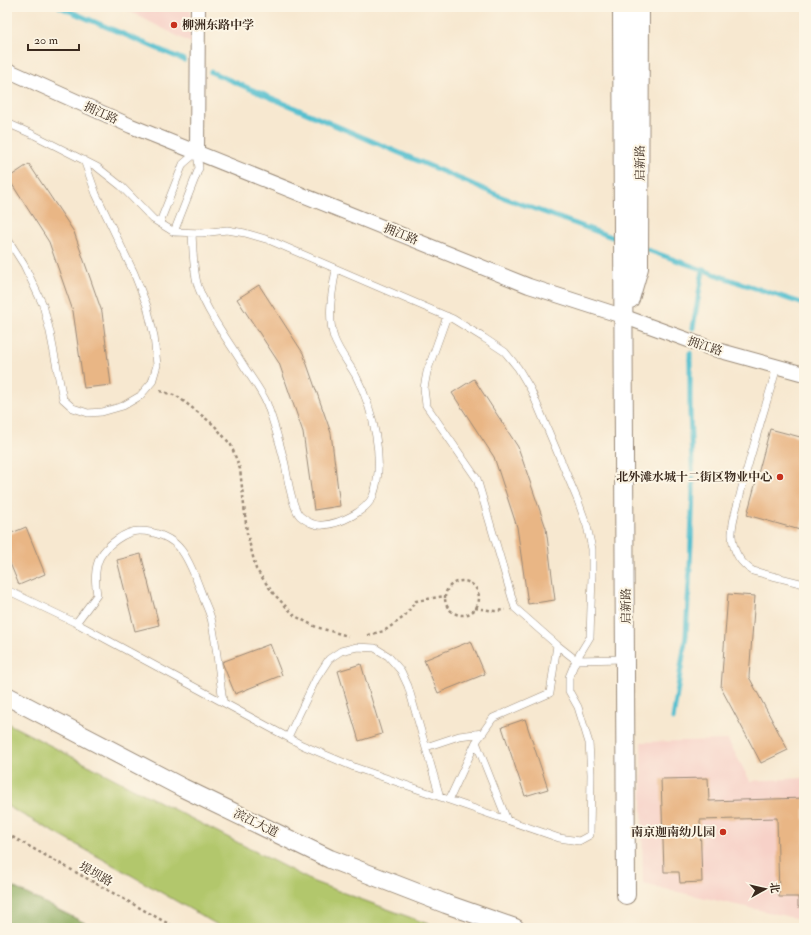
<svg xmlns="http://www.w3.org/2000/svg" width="811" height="935" font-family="'IM FELL Double Pica','Noto Serif SC',serif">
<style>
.built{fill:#f7d1c8}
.green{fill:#b2c76c;stroke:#767845}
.forest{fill:#8dac60;stroke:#646b3f}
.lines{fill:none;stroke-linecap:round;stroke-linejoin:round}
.stream{stroke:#54bfcf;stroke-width:5}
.building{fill:#e9b685}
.service-casing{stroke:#998977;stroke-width:8}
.minor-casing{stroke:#998977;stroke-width:16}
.tertiary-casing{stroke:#998977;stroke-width:20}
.path{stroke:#998977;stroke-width:2.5;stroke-dasharray:3 3;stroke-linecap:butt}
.service{stroke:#fff;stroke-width:7}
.minor{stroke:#fff;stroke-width:14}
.tertiary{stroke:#fff;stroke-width:18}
.poi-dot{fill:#c8321e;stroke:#fcf5e5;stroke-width:1.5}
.labels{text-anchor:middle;stroke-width:4;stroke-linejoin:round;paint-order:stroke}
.poi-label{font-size:12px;font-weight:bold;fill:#3b2a1e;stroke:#fcf5e5;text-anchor:end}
.street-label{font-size:12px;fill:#3b2a1e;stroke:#fcf5e5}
</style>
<rect width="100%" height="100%" fill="#fcf5e5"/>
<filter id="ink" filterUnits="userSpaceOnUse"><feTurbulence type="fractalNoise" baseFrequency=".025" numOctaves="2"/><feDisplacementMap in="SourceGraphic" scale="8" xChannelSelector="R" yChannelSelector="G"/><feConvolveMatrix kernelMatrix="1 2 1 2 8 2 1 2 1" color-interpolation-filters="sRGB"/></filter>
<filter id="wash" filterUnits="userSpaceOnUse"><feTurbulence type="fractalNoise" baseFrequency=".012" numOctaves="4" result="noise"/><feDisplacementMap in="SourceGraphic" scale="16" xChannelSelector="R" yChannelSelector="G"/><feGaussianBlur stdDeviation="0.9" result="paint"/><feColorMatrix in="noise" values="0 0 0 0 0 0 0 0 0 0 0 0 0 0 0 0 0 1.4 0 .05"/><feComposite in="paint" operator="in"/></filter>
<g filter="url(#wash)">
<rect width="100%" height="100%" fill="#f7e8d0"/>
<path class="built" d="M121,7H191V43Z
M728,740L750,781L804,778V920L643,884L641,742Z"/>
<path class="green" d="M7,723L314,882L439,928H223L122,870L7,806Z"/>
<path class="forest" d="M7,884L95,928H7Z"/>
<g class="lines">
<path class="stream" d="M60,7L184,60
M211,72L502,197L620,240
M642,248L737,282L804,304
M693,328L703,270
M673,719L686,636L690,567L693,488L690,412V353"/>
</g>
<g id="blocks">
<path class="building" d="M29,164L74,232L102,312L111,385L84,388L73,311L49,242L8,178Z
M259,285L303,353L331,433L340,506L314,510L303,432L279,363L237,299Z
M474,379L518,447L546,528L555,600L528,604L517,527L494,457L452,393Z
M770,429L804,438V516L800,530L747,515Z
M26,527L45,574L19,585L7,556V535Z
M141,554L159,625L135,631L117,560Z
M728,594L755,596L749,677L788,750L761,763L721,688Z
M471,641L485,674L438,693L424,660Z
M270,644L282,675L235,694L222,662Z
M361,664L382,734L359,741L338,671Z
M525,719L548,789L525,796L502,727Z
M708,778L709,801L804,798V907H798V897H779L777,818L700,820L702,882L680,883L679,872H664L661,779Z"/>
</g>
</g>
<g filter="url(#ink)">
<use href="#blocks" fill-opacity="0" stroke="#998977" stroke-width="1"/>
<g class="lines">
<defs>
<path id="service" d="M7,123L32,134L97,167L121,186L153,219L174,232L202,233L227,230L245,233L269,240L453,319L484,338L505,352L518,368L531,390L578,501L587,526L592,549V576L590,637L576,660L569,677V691L578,707L589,743L591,774L590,835L579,841L559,838L449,800L476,742L493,718L550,693L557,645L515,608L477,479L426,405L424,388L427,372L447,316
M160,222L183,164L197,152
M174,232L199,168L197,153
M192,233C193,248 193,275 199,289C209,315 227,339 242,363C249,375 262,391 267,404C274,423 280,444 285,464C287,476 292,508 300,516C306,521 315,526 323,525C339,524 366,512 373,496C386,461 373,409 356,376C349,363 339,352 334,338C327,315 332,292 336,269
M7,238L24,265L43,305L50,332L63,399L73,408L88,413L102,412L123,406L140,396L152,382L157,365L154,336L147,306L134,273L96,194L84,160
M777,367C765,408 752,449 741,491C738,505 731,521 732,536C733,551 740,563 753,571L804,584
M7,590L76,623L97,595C95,582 94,569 100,557C107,545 125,531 139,531C155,531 173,538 182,551C192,565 198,584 204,600C207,608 211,615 212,623C217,649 219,675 223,701
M76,623L302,745L354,767L449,800
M557,645L576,660L624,659
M288,737L316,679L329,659L341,651L357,647L375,648L388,656L401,671L408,686L440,797
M476,742L507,820
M426,747L459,736L483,733"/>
<path id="minor" d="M7,70L131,126L529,286L625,317L710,348L804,374
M197,152L198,7"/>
<path id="tertiary" d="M622,7L626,895
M630,299L639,268V259L640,7
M7,696L183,788L330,859L446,904L515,928"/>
</defs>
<use href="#service" class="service-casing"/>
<use href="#minor" class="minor-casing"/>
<use href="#tertiary" class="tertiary-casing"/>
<path class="path" d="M160,391L177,396L214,425L231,445L240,469L247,533L256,569L273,593L295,616L316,627L348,636
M445 598a17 17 0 1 1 34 0a17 17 0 1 1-34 0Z
M475,608L495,611L505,610
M368,635L384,631L404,617L416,601L445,596
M7,834L176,928"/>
<use href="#service" class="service"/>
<use href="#minor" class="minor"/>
<use href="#tertiary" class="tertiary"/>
</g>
</g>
<g class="poi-dot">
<circle cx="174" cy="25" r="4"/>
<circle cx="780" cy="477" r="4"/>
<circle cx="723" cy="832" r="4"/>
</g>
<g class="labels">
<g class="poi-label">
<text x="182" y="29" text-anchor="start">柳洲东路中学</text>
<text x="772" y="481">北外滩水城十二街区物业中心</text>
<text x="715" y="836">南京迦南幼儿园</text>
</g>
<g class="street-label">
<text transform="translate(101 113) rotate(24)" y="4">拥江路</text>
<text transform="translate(640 163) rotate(-90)" y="4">启新路</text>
<text transform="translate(401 234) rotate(22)" y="4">拥江路</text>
<text transform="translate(705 346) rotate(18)" y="4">拥江路</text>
<text transform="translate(626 606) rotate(-90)" y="4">启新路</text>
<text transform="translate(256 823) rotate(26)" y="4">滨江大道</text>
<text transform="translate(96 874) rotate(29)" y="4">堤坝路</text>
</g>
</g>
<rect width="811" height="935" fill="none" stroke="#fcf5e5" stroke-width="24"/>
<g transform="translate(765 889) rotate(82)" stroke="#fcf5e5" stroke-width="3" paint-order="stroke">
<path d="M0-3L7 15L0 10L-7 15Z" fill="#3b2a1e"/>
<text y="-6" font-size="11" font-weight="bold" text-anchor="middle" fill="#3b2a1e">北</text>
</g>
<path d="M28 44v6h51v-6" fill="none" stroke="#3b2a1e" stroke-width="2"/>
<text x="34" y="44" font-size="12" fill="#3b2a1e" stroke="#fcf5e5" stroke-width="3" paint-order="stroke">20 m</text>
</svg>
